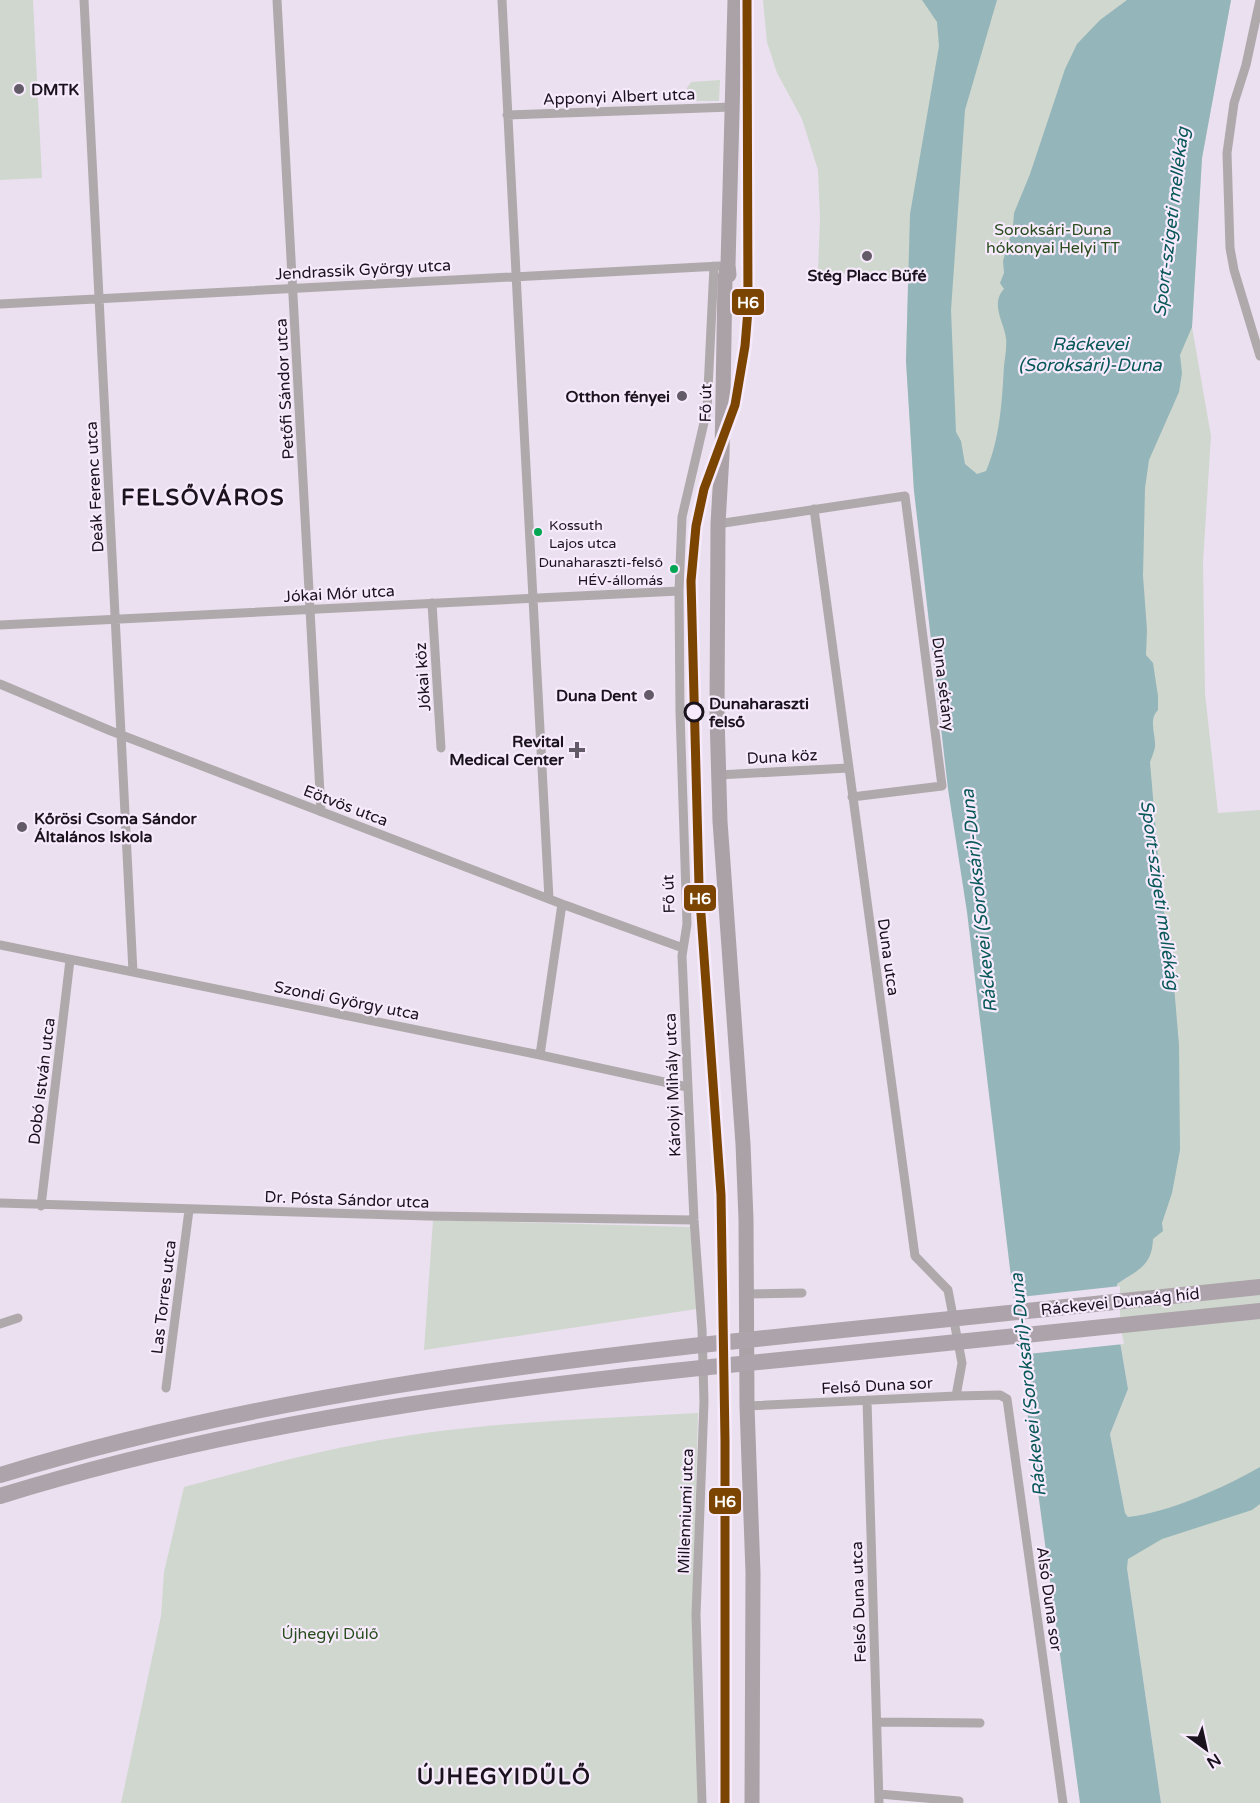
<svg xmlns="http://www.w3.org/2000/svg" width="1260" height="1803" font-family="'Varela Round',sans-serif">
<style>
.green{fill:#d0d7ce}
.water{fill:#94b5b9}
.pier{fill:#ebe0f0}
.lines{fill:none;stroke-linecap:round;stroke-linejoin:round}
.minor{stroke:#afa9ac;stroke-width:9}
.primary{stroke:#aaa2a7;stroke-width:15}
.trunk{stroke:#aca4aa;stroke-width:16}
.rail-1-casing{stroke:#f6eafc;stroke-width:14}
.rail-1{stroke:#7b4400;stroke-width:9}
.poi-dot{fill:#635b67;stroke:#f6eafc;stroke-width:2}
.bus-dot{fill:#00a651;stroke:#f6eafc;stroke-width:2}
.stop-dot{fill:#f6eafc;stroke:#1a131d;stroke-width:3}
.labels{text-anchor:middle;stroke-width:4.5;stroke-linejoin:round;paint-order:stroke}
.bus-label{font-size:14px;fill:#1a131d;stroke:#f6eafc;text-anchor:start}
.poi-label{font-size:16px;font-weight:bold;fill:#1a131d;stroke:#f6eafc;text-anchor:end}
.street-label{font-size:16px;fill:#1a131d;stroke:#f6eafc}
.park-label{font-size:16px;fill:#294d1d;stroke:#f6eafc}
.stop-label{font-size:16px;font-weight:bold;fill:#1a131d;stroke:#f6eafc;text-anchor:start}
.water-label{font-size:18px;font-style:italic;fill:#095859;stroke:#f6eafc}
.district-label{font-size:22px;font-weight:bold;letter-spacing:1.5px;fill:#1a131d;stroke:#f6eafc}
.line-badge{stroke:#f6eafc;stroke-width:2}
.badge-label{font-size:16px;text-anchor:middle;font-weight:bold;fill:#fff}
</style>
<rect width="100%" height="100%" fill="#ebe0f0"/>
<path class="green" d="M0,0H33L42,178L0,180Z
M763,0H1231L1202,158L1192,327L1211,436L1203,562L1205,693L1218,813L1260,810V1803H1161L1127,1568L1129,1517L1125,1514L1110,1434L1128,1389L1117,1324V1284L1128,1277L914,491L906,361L908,280L818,271L820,219L818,170L802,119L777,73L767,42Z
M720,80L719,101H695L687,94V88L691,82Z
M433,1220L690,1227L697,1309L424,1350Z
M698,1413L693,1604L698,1803H121L161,1616L164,1572L184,1487C264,1465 343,1444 425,1433C515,1421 607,1418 698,1413Z"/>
<path class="water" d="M922,0H997L965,110L951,310L956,432L961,441L965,464L977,474L986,471C1000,439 1002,401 1004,366C1005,357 1007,347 1006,338C1004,322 990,304 1004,289L1000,283L1004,273L1003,261L1013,227L1014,213L1030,174L1065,69L1077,44L1100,20L1127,0H1231L1202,158L1192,327L1180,355L1182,373L1179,392L1149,460L1145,488L1143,576L1147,630L1146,655L1153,663L1158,696V710C1148,720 1156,734 1155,747C1154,752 1152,757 1150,762L1161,893L1172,962L1179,1045L1180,1150L1172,1193L1162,1223L1163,1231L1153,1239C1152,1266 1138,1270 1117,1284V1324L1128,1389L1110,1434L1125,1513L1128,1517C1168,1513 1225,1487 1260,1467V1504L1252,1510L1162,1539L1128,1559L1127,1568L1161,1803H1080L1028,1418L967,912L948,789L914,491L906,361L910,214L939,46L937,22Z"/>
<path class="pier" d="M1120,1286V1324L1124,1344L1018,1355L1011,1298Z"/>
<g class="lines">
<path class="minor" d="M84,0L133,972
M277,0L321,812
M502,0C515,300 535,599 549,899
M1260,0L1246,65L1234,103L1227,153L1230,248L1234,270L1260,356
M507,115L732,107
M0,304L720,266
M814,509L915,1256L948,1290L962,1363L956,1396
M724,523L905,496L942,786L852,797
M432,603L441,748
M0,625L679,591
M0,684L111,731L562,904L683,948
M718,775L848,768
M0,945L540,1055L687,1087
M540,1055L562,904
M0,1203L428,1216L694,1220
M41,1206L70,960
M746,1294L802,1293
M0,1324L18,1318
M166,1388L189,1210
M867,1400L879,1803
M747,1406L956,1396L1000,1395L1007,1399L1063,1803
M877,1722L980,1723
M879,1794L959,1801
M702,1803L696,1615L704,1402L702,1329L694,1220L682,956L687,924L680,712L679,591L682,517L707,410L714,266"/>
<path class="primary" d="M728,265L725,278L722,455L718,524L717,715L720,821L743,1144L746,1219L747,1406L753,1573L752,1803
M729,275L728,265L735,0"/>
<path class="trunk" d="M0,1475C259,1396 526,1363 794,1335C950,1319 1105,1302 1260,1287
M0,1496C266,1413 544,1383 820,1356C967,1342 1113,1325 1260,1311"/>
<defs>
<path id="rail-1" d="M725,1803V1440L721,1195L699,886L691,581L696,526L704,489L735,405L745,346L748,310L747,0"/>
</defs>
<use href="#rail-1" class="rail-1-casing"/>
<use href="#rail-1" class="rail-1"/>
</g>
<g class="poi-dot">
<circle cx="19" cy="89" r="6"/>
<circle cx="867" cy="256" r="6"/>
<circle cx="682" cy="396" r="6"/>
<circle cx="649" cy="695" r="6"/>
<path d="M574 741h6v6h6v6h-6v6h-6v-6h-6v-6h6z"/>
<circle cx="22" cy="827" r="6"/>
</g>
<g class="bus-dot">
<circle cx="538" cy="532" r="5"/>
<circle cx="674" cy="569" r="5"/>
</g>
<circle class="stop-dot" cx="694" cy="712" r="9"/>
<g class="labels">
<g class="bus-label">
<text x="549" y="530">Kossuth<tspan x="549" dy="18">Lajos utca</tspan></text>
<text x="663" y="567" text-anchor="end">Dunaharaszti-felső<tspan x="663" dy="18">HÉV-állomás</tspan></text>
</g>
<g class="poi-label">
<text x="31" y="95" text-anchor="start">DMTK</text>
<text x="867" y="281" text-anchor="middle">Stég Placc Büfé</text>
<text x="670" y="402">Otthon fényei</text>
<text x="637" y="701">Duna Dent</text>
<text x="564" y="747">Revital<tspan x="564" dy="18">Medical Center</tspan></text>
<text x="34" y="824" text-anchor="start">Kőrösi Csoma Sándor<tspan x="34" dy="18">Általános Iskola</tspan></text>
</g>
<g class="street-label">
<text transform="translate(619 96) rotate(-2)" y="6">Apponyi Albert utca</text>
<text transform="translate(363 269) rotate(-3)" y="6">Jendrassik György utca</text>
<text transform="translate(284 389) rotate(-93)" y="6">Petőfi Sándor utca</text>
<text transform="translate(705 403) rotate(-89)" y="6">Fő út</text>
<text transform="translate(94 487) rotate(-93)" y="6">Deák Ferenc utca</text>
<text transform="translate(339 593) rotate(-3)" y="6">Jókai Mór utca</text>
<text transform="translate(422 677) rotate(-94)" y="6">Jókai köz</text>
<text transform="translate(944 684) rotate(83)" y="6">Duna sétány</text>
<text transform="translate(782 756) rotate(-3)" y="6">Duna köz</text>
<text transform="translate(346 805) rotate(21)" y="6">Eötvös utca</text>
<text transform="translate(668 894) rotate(-92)" y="6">Fő út</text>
<text transform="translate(889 957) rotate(82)" y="6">Duna utca</text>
<text transform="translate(347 1000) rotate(11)" y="6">Szondi György utca</text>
<text transform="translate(41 1081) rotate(-83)" y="6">Dobó István utca</text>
<text transform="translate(672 1085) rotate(-92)" y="6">Károlyi Mihály utca</text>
<text transform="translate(347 1199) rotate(2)" y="6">Dr. Pósta Sándor utca</text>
<text transform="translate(163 1297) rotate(-83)" y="6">Las Torres utca</text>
<text transform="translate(1120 1301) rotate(-6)" y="6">Ráckevei Dunaág híd</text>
<text transform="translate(877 1385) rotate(-3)" y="6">Felső Duna sor</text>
<text transform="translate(685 1511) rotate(-88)" y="6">Millenniumi utca</text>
<text transform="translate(1050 1599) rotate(82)" y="6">Alsó Duna sor</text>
<text transform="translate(858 1602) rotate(-92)" y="6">Felső Duna utca</text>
</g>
<g class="park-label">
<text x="1053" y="235">Soroksári-Duna<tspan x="1053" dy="18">hókonyai Helyi TT</tspan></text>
<text x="330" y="1639">Újhegyi Dűlő</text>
</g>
<g class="stop-label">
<text x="709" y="709">Dunaharaszti<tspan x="709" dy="18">felső</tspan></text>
</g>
<g class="water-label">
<text transform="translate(1171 222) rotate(-83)" y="6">Sport-szigeti mellékág</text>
<text x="1090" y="350">Ráckevei<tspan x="1090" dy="21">(Soroksári)-Duna</tspan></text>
<text transform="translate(1160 895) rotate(82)" y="6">Sport-szigeti mellékág</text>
<text transform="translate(979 901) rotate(-96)" y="6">Ráckevei (Soroksári)-Duna</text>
<text transform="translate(1028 1385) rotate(-96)" y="6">Ráckevei (Soroksári)-Duna</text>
</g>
<g class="district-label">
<text x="203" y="505">FELSŐVÁROS</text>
<text x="504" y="1784">ÚJHEGYIDŰLŐ</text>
</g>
</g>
<g class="line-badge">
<rect x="731" y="288" width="34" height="28" rx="6" fill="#7b4400"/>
<rect x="683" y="884" width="34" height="28" rx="6" fill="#7b4400"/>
<rect x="708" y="1487" width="34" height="28" rx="6" fill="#7b4400"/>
</g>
<g class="badge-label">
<text x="748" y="308">H6</text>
<text x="700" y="904">H6</text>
<text x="725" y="1507">H6</text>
</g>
<g transform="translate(1206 1749) rotate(147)" stroke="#f6eafc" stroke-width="4.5" paint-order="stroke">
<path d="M0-4.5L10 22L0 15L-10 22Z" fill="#1a131d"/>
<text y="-9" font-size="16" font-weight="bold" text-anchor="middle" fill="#1a131d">N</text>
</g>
</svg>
